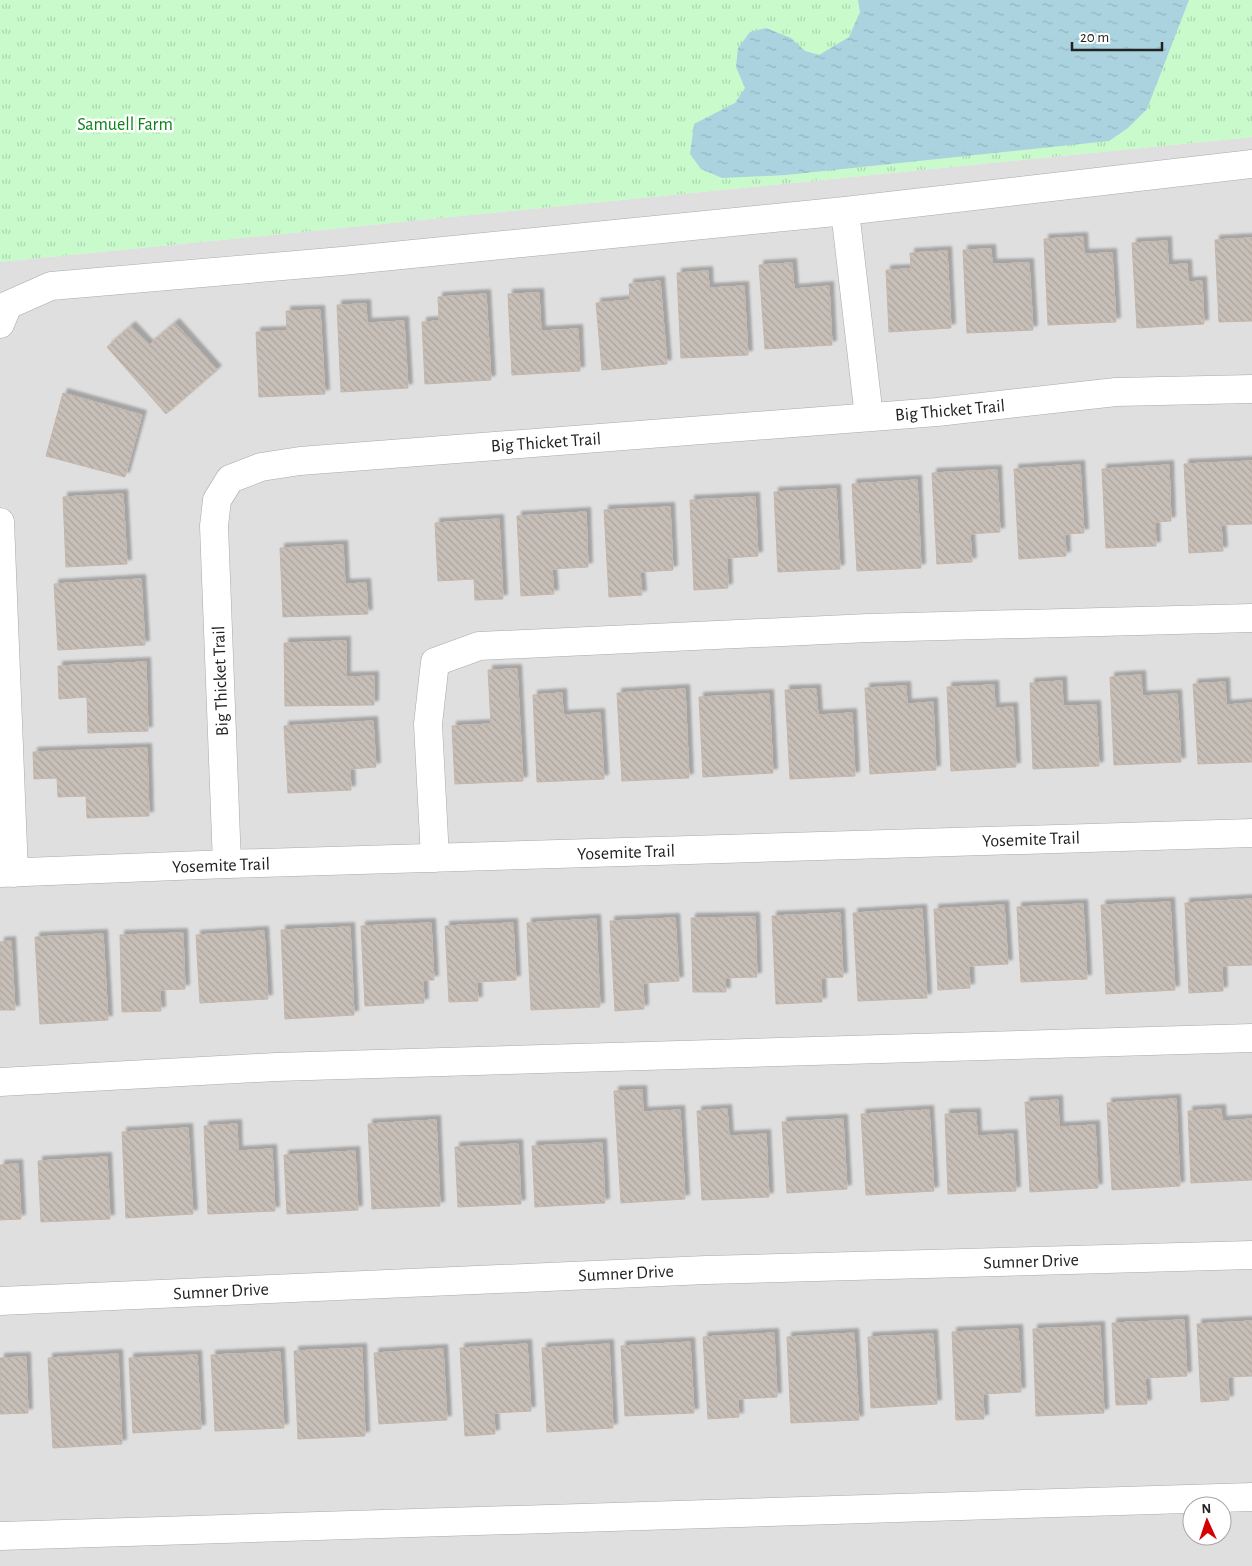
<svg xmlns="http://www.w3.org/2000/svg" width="1252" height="1566" font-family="'Alegreya Sans',sans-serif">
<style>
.residential{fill:#e0dfdf;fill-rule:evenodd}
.park{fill:url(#park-tufts)}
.water{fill:url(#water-ripples)}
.building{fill:url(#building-back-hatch);stroke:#c4b6ab;filter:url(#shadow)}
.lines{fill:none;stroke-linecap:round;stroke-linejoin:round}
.minor-casing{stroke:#a9a9a9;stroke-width:29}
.minor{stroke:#fff;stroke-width:28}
.labels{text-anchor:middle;stroke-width:5;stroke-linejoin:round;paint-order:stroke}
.park-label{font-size:18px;fill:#0c8416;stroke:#fff}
.street-label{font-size:18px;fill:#222;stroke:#fff}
</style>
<defs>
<pattern id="park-tufts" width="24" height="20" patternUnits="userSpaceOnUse" patternTransform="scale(1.25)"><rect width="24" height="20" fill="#c8facc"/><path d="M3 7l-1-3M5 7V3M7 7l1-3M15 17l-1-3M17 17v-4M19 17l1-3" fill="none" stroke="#acd6af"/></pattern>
<pattern id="water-ripples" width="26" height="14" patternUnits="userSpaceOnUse" patternTransform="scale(1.25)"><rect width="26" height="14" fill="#aad3df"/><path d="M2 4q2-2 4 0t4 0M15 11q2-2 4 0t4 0" fill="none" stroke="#92b5bf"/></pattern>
<pattern id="building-back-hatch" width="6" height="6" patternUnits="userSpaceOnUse" patternTransform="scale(1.25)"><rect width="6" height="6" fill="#c7bfb8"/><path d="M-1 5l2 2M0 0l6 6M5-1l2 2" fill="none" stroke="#aba49e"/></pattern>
<filter id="shadow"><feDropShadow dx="4.5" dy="-4.5" stdDeviation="1" flood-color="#0004"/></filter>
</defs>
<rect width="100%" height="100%" fill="#f2efe9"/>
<path class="residential" d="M1252,137V1566H0V262ZM1192,1506H1222V1536H1192Z"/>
<path class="park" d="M0,0H1252V137L0,262Z"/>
<path class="water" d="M858,0H1189L1147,109L1128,128L1109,141L786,175L722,178L701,169L690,154L694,124L735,103L745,88L736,67L738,48L750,32L766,28L791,38L805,51L819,55L849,37L860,12Z"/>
<path class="building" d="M1083,237L1084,254L1112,253L1116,322L1048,325L1044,239Z
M1252,238V321L1219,322L1215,240Z
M1167,241L1168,265L1187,264L1188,282L1202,281L1204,324L1137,328L1132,243Z
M991,249L992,264L1029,263L1033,330L967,333L963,250Z
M947,251L951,328L889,332L886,270L911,269L910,253Z
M792,263L794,289L829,286L832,345L765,349L759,265Z
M708,271L709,288L744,286L748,355L681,358L677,273Z
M660,281L667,364L602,370L596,303L630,300L629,284Z
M539,293L541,331L578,329L580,371L512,375L508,294Z
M486,294L491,380L425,384L422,322L439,321L438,297Z
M366,304L367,323L404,321L408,388L341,392L337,305Z
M320,310L325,394L259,397L256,332L287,331L286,311Z
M175,323L217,370L166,414L107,347L131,326L149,345Z
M63,393L142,415L125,477L46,456Z
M1252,461V524L1221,525L1223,551L1189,553L1184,464Z
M1080,465L1084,533L1065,534L1066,556L1019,559L1014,469Z
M1169,465L1171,521L1155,522L1156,546L1106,548L1102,469Z
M997,470L1000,532L970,534L972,562L937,564L932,473Z
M917,480L921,568L857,571L852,484Z
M836,489L840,569L778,572L774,492Z
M123,494L127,564L66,567L63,497Z
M755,497L758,556L727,558L728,588L694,590L690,500Z
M670,507L673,570L640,572L642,595L609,597L604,510Z
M586,512L588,567L552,569L554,594L521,596L517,516Z
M499,519L503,599L475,600L474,579L438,581L435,523Z
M343,545L345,584L366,583L368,614L283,617L280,548Z
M141,579L145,645L58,650L54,584Z
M346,641V677L374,676V705L285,706L284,643Z
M146,662L148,731L88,733L87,697L59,699L58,666Z
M517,669L523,781L455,784L452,726L491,724L488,670Z
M1141,675L1142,696L1177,694L1181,762L1114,765L1110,677Z
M1062,681L1063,706L1096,705L1099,766L1033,769L1030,683Z
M1225,682L1226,705L1252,703V762L1198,764L1193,684Z
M994,685L995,708L1013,707L1016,767L951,771L947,687Z
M906,686L907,704L933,702L936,770L870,774L865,688Z
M685,689L689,778L622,781L617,693Z
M816,689L818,715L852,713L855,776L790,779L785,690Z
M562,693L563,715L600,713L604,779L537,782L533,695Z
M769,694L773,773L703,777L699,697Z
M373,721L376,767L350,769L351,790L288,793L284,726Z
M147,748L149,816L87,818L86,796L58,797L57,778L34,779L33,752Z
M1252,899V965L1222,966L1223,991L1189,993L1185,903Z
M1170,902L1175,990L1106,994L1101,905Z
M1083,904L1087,979L1021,982L1017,907Z
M1004,905L1008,964L969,966L970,988L938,990L934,909Z
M922,909L927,998L858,1001L853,913Z
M840,913L843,977L821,978L822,1002L776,1004L772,916Z
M755,917L757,977L725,978L726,992H693L691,918Z
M675,918L679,981L643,983L644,1009L615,1011L610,921Z
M596,919L600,1007L531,1010L527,923Z
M431,923L434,980H423L424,1003L365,1006L361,926Z
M513,923L516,980L477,982L478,1001L449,1002L445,926Z
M350,927L354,1015L285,1019L281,930Z
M264,931L268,999L200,1003L196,935Z
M183,933L185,989L160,990L161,1011L122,1012L120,935Z
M103,934L108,1020L40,1024L35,937Z
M11,941L15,1010H0V942Z
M642,1090L643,1112L680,1110L685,1199L621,1203L614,1091Z
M1176,1099L1180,1186L1112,1190L1107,1103Z
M1058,1100L1059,1127L1095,1125L1098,1188L1030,1192L1025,1102Z
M727,1109L729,1136L766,1134L769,1197L702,1200L697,1111Z
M1221,1109L1222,1121L1252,1119V1180L1191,1183L1188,1111Z
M929,1110L934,1191L866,1195L861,1114Z
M976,1113L977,1136L1013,1134L1016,1191L948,1194L945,1114Z
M843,1119L847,1189L787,1193L782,1122Z
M436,1120L440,1206L372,1209L368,1124Z
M237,1124L238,1151L272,1149L275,1211L208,1214L204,1126Z
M188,1128L193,1214L126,1218L122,1132Z
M602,1143L605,1203L535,1207L532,1146Z
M518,1144L521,1204L458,1207L455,1147Z
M355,1151L358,1210L287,1214L284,1155Z
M107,1157L110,1219L41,1222L38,1161Z
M18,1164L21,1219L0,1220V1165Z
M1184,1320L1187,1376L1145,1378L1147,1404L1116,1405L1112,1323Z
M1252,1321V1376L1228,1377L1229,1400L1201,1402L1197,1324Z
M1100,1326L1104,1413L1036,1416L1033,1329Z
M1018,1329L1021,1392L983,1394L984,1419L956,1420L952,1332Z
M774,1333L777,1397L738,1399L739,1417L708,1419L703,1337Z
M854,1333L859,1420L791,1423L787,1337Z
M933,1334L937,1404L871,1408L868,1337Z
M690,1342L694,1413L625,1416L621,1346Z
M527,1344L531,1411L494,1413L495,1434L465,1436L460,1348Z
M609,1344L613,1428L547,1432L542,1348Z
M362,1348L365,1436L298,1439L294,1351Z
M443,1349L447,1420L379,1424L374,1353Z
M280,1352L284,1428L215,1431L211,1355Z
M118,1354L122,1444L53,1448L48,1358Z
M197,1355L201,1429L133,1433L129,1358Z
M26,1357L28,1413L0,1414V1358Z"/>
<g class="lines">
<defs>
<path id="minor" d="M845,211L869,417
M0,324L8,305L51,286L342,261L845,211L1252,164
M0,522L14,873
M435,858L428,724L435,662L479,646L868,628L1252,618
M227,864L214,526L217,500L230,479L261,467L300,461L937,412L1116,392L1252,389
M0,873L227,864L1252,833
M0,1082L276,1067L1252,1038
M0,1301L706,1270L1252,1255
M0,1536L1252,1497"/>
</defs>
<use href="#minor" class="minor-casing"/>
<use href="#minor" class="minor"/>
</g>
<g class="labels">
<g class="park-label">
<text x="125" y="130">Samuell Farm</text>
</g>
<g class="street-label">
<text transform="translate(950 410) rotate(-5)" y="6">Big Thicket Trail</text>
<text transform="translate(546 442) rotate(-4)" y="6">Big Thicket Trail</text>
<text transform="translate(220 681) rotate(-92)" y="6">Big Thicket Trail</text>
<text transform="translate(1031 839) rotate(-2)" y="6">Yosemite Trail</text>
<text transform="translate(626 852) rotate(-2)" y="6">Yosemite Trail</text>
<text transform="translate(221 865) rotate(-2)" y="6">Yosemite Trail</text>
<text transform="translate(1031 1261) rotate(-2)" y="6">Sumner Drive</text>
<text transform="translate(626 1273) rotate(-3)" y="6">Sumner Drive</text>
<text transform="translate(221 1291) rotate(-3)" y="6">Sumner Drive</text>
</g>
</g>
<g transform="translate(1207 1521) rotate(357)"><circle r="24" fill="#ffffff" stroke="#a7a7a7"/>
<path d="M0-4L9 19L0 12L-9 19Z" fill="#d40000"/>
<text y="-8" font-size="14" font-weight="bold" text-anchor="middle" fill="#222222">N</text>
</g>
<path d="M1072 42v8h90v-8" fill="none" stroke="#222222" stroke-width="2.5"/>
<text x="1080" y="42" font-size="15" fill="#222222" stroke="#ffffff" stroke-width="4" paint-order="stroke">20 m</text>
</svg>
